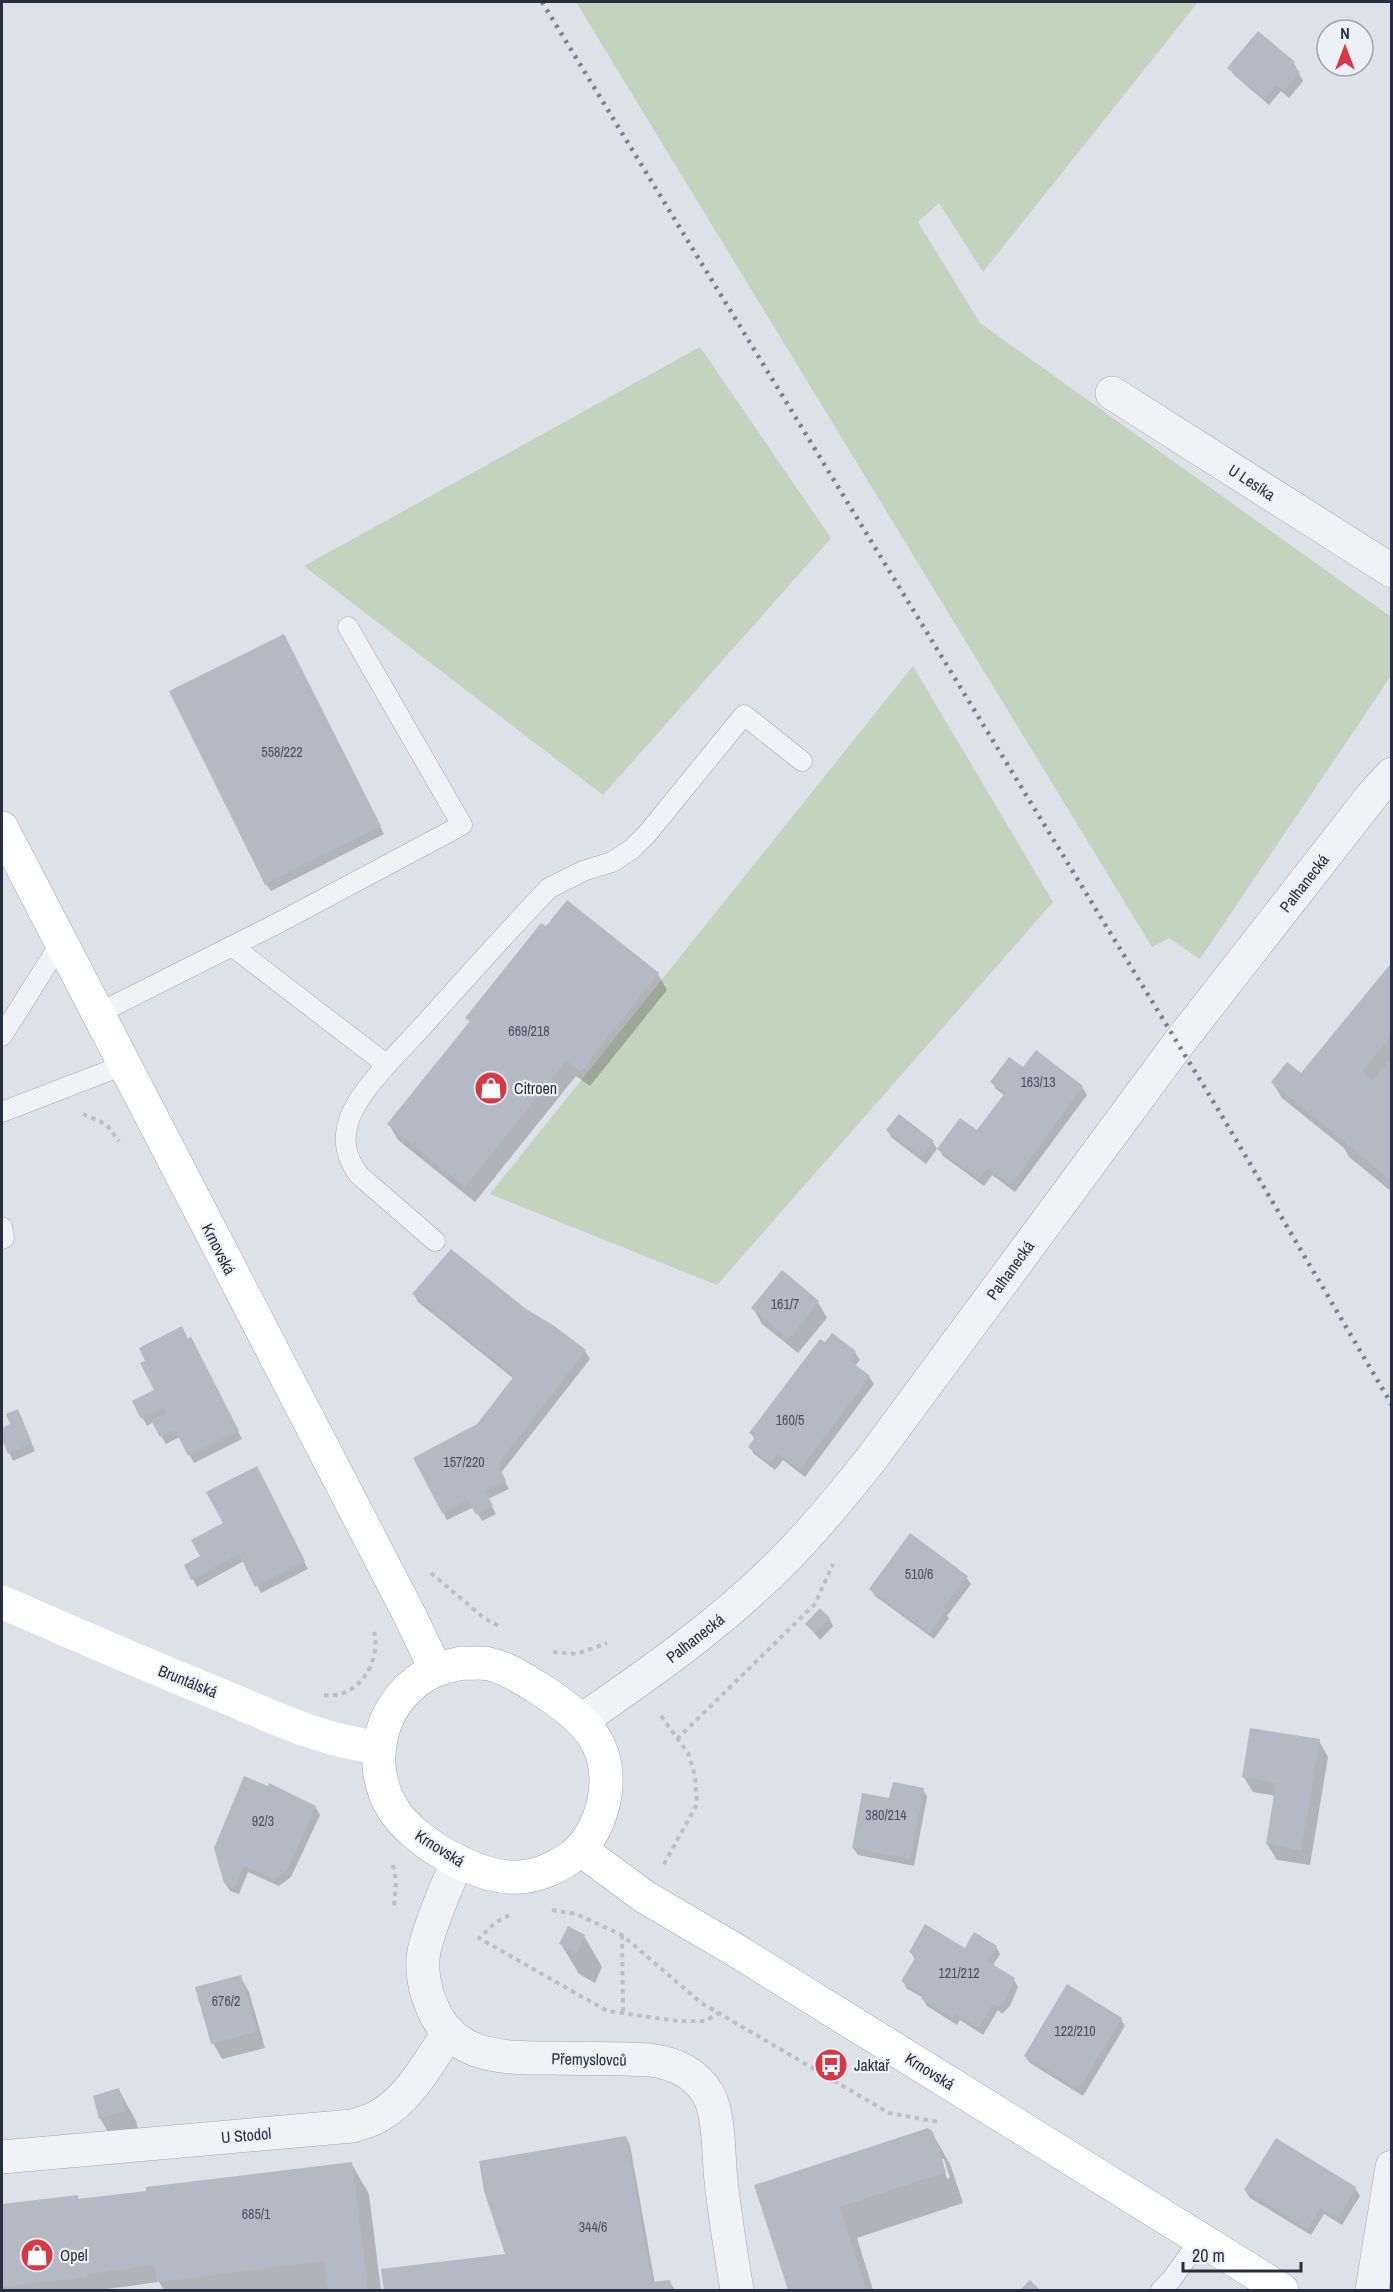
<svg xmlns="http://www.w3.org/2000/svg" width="1393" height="2292" font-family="'Archivo Narrow',sans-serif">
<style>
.green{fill:#c2d3be}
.shadow{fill:#0003;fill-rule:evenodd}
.building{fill:#b4bac5}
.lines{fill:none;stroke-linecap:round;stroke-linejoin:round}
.service-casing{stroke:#a2a8b2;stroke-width:21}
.minor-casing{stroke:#a2a8b2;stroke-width:34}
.tertiary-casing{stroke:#a2a8b2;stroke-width:34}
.primary-casing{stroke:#9ca4b5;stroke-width:34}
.path{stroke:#bbbfc7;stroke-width:4;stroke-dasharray:4.5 4.5;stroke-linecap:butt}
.service{stroke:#f0f2f6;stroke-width:20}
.minor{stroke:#f0f2f6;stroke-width:33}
.tertiary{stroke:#f0f2f6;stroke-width:33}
.secondary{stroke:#fff;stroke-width:33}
.primary{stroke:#fff;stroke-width:33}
.rail{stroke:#767f93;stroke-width:4.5;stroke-dasharray:3 6;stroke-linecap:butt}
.labels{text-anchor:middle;stroke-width:4.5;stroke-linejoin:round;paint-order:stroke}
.number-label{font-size:14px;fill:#4a5161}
.street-label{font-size:16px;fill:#262e40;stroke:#edf0f6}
.poi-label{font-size:16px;fill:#262e40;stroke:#edf0f6;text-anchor:start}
</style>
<rect width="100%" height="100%" fill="#dde1e8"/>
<path class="green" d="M576,2H1198L983,272L939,203L918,222L980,323L1391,617V676L1200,959L1169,938L1152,947Z
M700,347L831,538L603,795L304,566Z
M913,666L1053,902L717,1285L490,1194Z"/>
<path class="shadow" d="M1294,63L1303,81L1289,98L1281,91L1269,105L1234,75L1229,68Z
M288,643L384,834L271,891L266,884Z
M1392,965V1062L1389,1065L1392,1067V1192L1349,1157L1344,1148L1282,1098L1272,1082L1301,1075Z
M658,974L667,990L590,1086L576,1076L475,1202L398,1140L389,1124L470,1023L467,1018Z
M1036,1052L1082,1087L1087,1095L1015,1192L992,1175L984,1186L943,1156L939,1149L978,1132L1005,1096L996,1089L992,1082L1024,1069Z
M887,1130L933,1142L937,1149L926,1164L892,1138Z
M414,1294L553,1327L585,1351L590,1359L501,1473L509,1489L488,1499L496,1514L482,1521L474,1507L447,1520L415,1458L478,1425L514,1379L418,1302Z
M818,1302L827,1318L798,1353L762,1324L753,1308Z
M832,1335L855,1352L860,1360L855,1366L869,1377L874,1384L805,1477L783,1460L775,1470L754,1454L750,1447L755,1440L751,1433Z
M188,1340L194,1347L242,1439L194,1463L180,1437L166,1444L153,1422L147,1426L134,1402L156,1390Z
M21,1418L35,1451L13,1461L2,1436V1429Z
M260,1475L308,1569L261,1593L244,1561L197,1587L186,1566L202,1557Z
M966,1577L971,1584L947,1616L949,1618L934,1639L875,1596L871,1589Z
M829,1618L833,1626L820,1640L807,1624Z
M1319,1741L1328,1757L1310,1865L1277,1860L1267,1844L1276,1796L1253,1792L1243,1776Z
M923,1789L927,1797L914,1866L858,1855L853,1848L891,1799Z
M295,1799L315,1807L320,1815L291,1877L279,1886L248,1872L239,1894L230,1891L225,1883Z
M584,1936L602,1967L595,1983L579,1974L561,1944Z
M996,1947L1000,1954L992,1967L1014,1980L1018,1987L1010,2006L1002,2014L998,2010L983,2035L960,2020L957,2025L927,2006L922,1997L907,1989L903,1981L915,1960L911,1952Z
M240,1976L249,1992L265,2048L222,2059L213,2043Z
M1121,2019L1125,2026L1083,2096L1030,2063L1025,2056Z
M119,2090L136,2121L142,2142L118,2149L100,2118Z
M932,2133L950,2164L963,2203L857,2238L873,2290H790L756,2186ZM941,2159H944L950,2178L947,2179Z
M626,2137L630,2145L655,2284L669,2281L675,2290H385L383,2271L507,2255Z
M1277,2140L1355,2188L1360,2196L1342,2225L1324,2214L1311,2235L1250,2198L1245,2190Z
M351,2163L369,2194L381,2290H164L159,2282L99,2290H2V2206L77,2197L79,2201Z"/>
<path class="building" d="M1258,31L1295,62L1292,66L1300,72L1284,91L1276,85L1265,99L1227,68Z
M284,634L381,826L265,885L169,691Z
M567,900L659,973L581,1071L566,1061L465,1187L387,1124L470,1021L465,1018L541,923L546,926Z
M1392,962V1035L1362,1071L1372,1081L1388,1062L1392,1065V1181L1271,1082L1287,1062L1301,1073Z
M1036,1050L1083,1086L1011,1185L987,1168L979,1179L937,1149L960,1118L977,1130L1005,1093L990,1082L1009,1057L1023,1067Z
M899,1114L934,1141L921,1157L886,1130Z
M451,1249L526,1309L553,1325L586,1350L498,1464L506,1481L485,1491L493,1506L476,1515L468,1500L442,1513L413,1458L477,1424L514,1376L412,1294Z
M782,1270L819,1301L789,1339L751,1308Z
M182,1326L188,1339L191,1337L239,1431L188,1456L175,1430L160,1437L151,1420L166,1413L163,1408L141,1419L132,1401L154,1390L140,1363L145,1361L139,1348Z
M832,1333L856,1351L849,1360L870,1376L800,1470L778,1454L770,1463L748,1447L755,1437L749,1433L820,1339L825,1342Z
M18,1409L32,1443L8,1454L2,1439V1428L10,1424L6,1414Z
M257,1466L305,1561L255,1587L239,1554L191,1580L184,1565L200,1556L191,1540L223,1523L206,1492Z
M910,1533L968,1576L943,1608L946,1610L929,1633L869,1589Z
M820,1608L830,1618L815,1633L805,1624Z
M1250,1728L1320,1739L1301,1850L1266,1844L1276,1783L1242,1777Z
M244,1776L268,1786L269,1783L316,1806L287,1870L274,1879L244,1866L235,1887L224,1883L214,1848Z
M893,1782L924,1788L910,1859L852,1848L862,1793L889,1798Z
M925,1924L965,1948L974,1932L997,1946L987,1961L1015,1978L1006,1998L998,2007L993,2004L978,2028L955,2014L953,2018L921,1999L923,1995L901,1981L916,1957L909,1952Z
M568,1926L585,1935L577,1953L559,1944Z
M241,1975L257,2031L211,2044L195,1987Z
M1067,1984L1122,2018L1079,2089L1024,2056Z
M119,2088L125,2111L99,2119L93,2096Z
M928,2128L933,2132L946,2172L840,2207L866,2290H788L754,2185Z
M626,2136L652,2282L670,2280L672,2290H384L381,2269L505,2254L484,2191L479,2161Z
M1276,2138L1356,2187L1338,2219L1320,2208L1307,2229L1244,2190Z
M352,2162L368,2290H328L324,2261L157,2282L155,2265L87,2274V2277L2,2287V2204L78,2195V2199L146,2191V2187Z
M1030,2280L1040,2290H1020Z"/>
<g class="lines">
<defs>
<path id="service" d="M232,946L387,1065
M97,1014L282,921L462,825L348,627
M2,1036L60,944
M2,1112L124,1065
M2,1227L4,1238L2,1239
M435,1241L359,1175C346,1158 342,1141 349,1120C359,1090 400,1051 422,1027C464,980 506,933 549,888L583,871L612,862L632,849L647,834L744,715L802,761
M1161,2290L1171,2280L1200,2240"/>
<path id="minor" d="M1112,393L1392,571
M2,2157L352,2126C361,2123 371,2121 379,2116C410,2098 429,2062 449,2032
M1372,2290L1392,2167"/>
<path id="tertiary" d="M582,1720C650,1673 717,1626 776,1568C811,1534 842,1496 872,1458L1178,1044L1375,792L1392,774
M457,1861C446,1890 431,1920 424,1951C421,1968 424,1988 431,2004C452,2060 505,2058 554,2058C586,2059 618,2058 650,2060C674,2063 695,2072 708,2094C720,2115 718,2155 721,2180C725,2217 731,2254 737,2290"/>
<path id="primary" d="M2,828L408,1612L436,1670
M462,1663C471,1664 481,1662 489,1664C507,1668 523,1679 538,1688C583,1716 617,1746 603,1805C598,1825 587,1845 570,1858C556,1868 537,1876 520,1877C480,1880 417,1844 395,1812C362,1763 381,1694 436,1670C444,1667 454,1665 462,1663Z
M580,1849L645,1897L737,1951L1282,2290"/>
</defs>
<use href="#service" class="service-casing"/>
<use href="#minor" class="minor-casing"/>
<use href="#tertiary" class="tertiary-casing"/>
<use href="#primary" class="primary-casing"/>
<path class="path" d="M83,1114L106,1124L119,1141
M431,1573L484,1618L501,1627
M553,1652L577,1654L607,1643
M324,1695C357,1700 382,1662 374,1632
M661,1716L688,1753L695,1776L697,1804L663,1866
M677,1739L815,1604L833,1564
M393,1865L396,1882L394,1908
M552,1910L576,1914L622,1935L700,2002L889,2113L939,2122
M509,1915L495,1923L479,1938L607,2011L678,2021H705L719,2013
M622,1935L623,2014"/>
<use href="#service" class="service"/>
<use href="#minor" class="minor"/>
<use href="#tertiary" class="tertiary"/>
<path class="secondary" d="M2,1602C75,1634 149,1666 223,1696C273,1717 324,1742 378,1747"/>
<use href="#primary" class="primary"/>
<path class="rail" d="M542,2L1219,1111L1392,1405"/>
</g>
<defs>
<symbol id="shop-disc" viewBox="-11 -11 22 22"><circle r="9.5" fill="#d73846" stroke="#edf0f6"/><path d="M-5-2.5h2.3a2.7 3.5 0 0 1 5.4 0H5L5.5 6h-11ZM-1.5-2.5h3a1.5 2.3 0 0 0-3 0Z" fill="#fff"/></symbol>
<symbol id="bus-disc" viewBox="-11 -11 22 22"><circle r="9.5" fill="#d73846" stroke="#edf0f6"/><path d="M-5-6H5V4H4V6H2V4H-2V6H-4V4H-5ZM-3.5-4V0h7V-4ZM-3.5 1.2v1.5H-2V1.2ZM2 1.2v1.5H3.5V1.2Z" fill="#fff"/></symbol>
</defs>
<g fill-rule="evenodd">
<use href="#shop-disc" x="472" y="1069" width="38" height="38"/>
<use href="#bus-disc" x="812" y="2046" width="38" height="38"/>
<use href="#shop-disc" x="18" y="2236" width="38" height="38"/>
</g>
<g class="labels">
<g class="number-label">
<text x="282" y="757">558/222</text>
<text x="529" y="1036">669/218</text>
<text x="1038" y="1087">163/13</text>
<text x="785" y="1309">161/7</text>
<text x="790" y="1425">160/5</text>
<text x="464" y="1467">157/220</text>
<text x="919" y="1579">510/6</text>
<text x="886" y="1820">380/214</text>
<text x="263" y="1826">92/3</text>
<text x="959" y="1978">121/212</text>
<text x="226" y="2006">676/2</text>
<text x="1075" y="2036">122/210</text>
<text x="256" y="2219">685/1</text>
<text x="593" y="2232">344/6</text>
</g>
<g class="street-label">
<text transform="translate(1252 482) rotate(33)" y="6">U Lesíka</text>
<text transform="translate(1304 883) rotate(-52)" y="6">Palhanecká</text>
<text transform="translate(219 1249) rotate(63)" y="6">Krnovská</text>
<text transform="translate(1010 1270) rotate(-54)" y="6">Palhanecká</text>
<text transform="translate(695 1638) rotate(-38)" y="6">Palhanecká</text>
<text transform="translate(188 1681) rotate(22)" y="6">Bruntálská</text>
<text transform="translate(440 1848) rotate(32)" y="6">Krnovská</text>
<text transform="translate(589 2059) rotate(1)" y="6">Přemyslovců</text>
<text transform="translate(930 2071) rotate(32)" y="6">Krnovská</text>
<text transform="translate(246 2135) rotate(-5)" y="6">U Stodol</text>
</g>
<g class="poi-label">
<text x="514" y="1094">Citroen</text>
<text x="854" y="2071">Jaktař</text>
<text x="60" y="2261">Opel</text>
</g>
</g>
<rect width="1393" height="2292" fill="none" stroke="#262e40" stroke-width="6"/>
<g transform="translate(1345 48)"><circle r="28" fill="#edf0f6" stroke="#9da2ad" stroke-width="1.5"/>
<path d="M0-4.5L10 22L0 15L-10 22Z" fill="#d73846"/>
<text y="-9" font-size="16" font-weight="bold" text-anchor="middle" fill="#262e40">N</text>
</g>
<path d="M1183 2262v9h118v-9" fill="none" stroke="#262e40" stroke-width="3"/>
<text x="1192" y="2262" font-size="18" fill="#262e40" stroke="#edf0f6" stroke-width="4.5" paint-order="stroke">20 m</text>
</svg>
